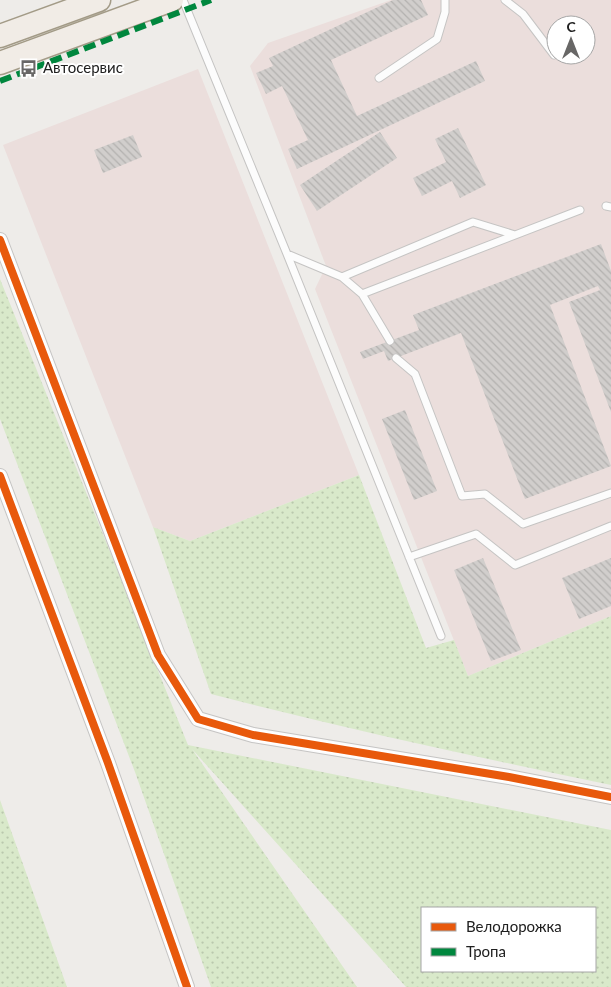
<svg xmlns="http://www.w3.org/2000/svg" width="611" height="987" font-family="Lato,sans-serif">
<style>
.commercial{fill:#ebdedc;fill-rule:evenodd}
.grass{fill:url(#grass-dots);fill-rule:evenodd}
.building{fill:url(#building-back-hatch)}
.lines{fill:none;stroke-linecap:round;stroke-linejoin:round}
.lane-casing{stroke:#c5c4c3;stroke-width:9}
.street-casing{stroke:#c5c4c3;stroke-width:16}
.primary-casing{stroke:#a39b87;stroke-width:25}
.lane{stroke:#fcfcfc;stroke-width:7}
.street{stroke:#fcfcfc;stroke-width:14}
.primary{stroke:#f1ece6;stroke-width:22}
.quiet{stroke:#00873e;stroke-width:6;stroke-dasharray:12 6;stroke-linecap:butt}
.cycleway-casing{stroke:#fff;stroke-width:11}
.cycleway{stroke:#e8590c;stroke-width:8}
.labels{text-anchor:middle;stroke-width:4;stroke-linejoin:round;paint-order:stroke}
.poi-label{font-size:15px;fill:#202020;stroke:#fff;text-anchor:start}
</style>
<defs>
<pattern id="grass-dots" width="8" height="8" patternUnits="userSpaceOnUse" patternTransform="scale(1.25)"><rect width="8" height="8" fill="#d9e9ca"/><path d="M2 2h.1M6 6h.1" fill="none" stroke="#bac8ad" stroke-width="1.8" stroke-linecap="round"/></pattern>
<pattern id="building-back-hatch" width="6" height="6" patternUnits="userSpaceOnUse" patternTransform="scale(1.25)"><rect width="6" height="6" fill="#d1cecc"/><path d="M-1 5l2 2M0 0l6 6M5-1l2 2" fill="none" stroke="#b3b1af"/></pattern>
</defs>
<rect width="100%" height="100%" fill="#eeece9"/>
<path class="commercial" d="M391,0H611V616L468,676L315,289L326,266L250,66L268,43ZM556,25H586V55H556Z
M198,69L359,475L190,541L153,527L3,145Z"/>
<path class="grass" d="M0,279L188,745L611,830V987H406L192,749L357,987H211L135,772L0,419ZM422,908H595V971H422Z
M359,475L426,648L454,640L468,676L611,616V785C477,757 343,728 211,694L153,527L190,541Z
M0,800L67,987H0Z"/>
<path class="building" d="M393,0H421L428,15L331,60L357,116L476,61L485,81L297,169L288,149L308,140L282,86L266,94L256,73L273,66L269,58Z
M458,128L486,185L460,198L452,181L422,196L413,178L446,162L435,139Z
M380,132L397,158L317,211L300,185Z
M133,135L142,157L103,173L94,150Z
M601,244L611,271V412L569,302L600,290L598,286L550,305L611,466L525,499L461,333L388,361L384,351L363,359L360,352L419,330L413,315Z
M405,410L437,491L414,500L382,419Z
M483,558L521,650L491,661L454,570Z
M611,558V606L579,619L562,578Z"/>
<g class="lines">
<defs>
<path id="lane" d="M183,0L287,254L342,277L362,294L390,341
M505,0L523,14L554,55
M379,78L437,39L445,12V0
M606,206L611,207
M287,254L441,636
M342,277L473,222L515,235
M362,294L580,210
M396,358L415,374L462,496L485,494L523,524L611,493
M409,557L476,534L515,565L611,526"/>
<path id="street" d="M0,240L158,655L198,719L253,735L509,777L611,797
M0,476L108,763L187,987"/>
<path id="primary" d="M0,36L99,0
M0,63L172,0"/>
</defs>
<use href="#lane" class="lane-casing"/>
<use href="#street" class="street-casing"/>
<use href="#primary" class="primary-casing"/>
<use href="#lane" class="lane"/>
<use href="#street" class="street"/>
<use href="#primary" class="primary"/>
<path class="quiet" d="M0,81L211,0"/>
<defs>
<path id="cycleway" d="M0,240L158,655L198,719L253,735L509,777L611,797
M0,476L108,763L187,987"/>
</defs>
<use href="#cycleway" class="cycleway-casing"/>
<use href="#cycleway" class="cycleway"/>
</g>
<defs>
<symbol id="bus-bare" viewBox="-9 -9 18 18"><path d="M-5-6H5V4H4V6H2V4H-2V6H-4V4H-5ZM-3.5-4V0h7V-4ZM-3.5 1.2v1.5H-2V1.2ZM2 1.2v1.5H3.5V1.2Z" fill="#686766" stroke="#fff" stroke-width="2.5" paint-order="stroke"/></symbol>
</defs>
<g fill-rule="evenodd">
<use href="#bus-bare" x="16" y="56" width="25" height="25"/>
</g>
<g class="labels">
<g class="poi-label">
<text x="43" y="73">Автосервис</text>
</g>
</g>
<rect x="421" y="907" width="175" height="65" fill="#ffffff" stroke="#a6a6a6"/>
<rect x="431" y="923" width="25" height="8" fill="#e8590c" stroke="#a6a6a6"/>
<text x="466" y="932" font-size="15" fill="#202020">Велодорожка</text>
<rect x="431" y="948" width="25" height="8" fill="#00873e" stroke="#a6a6a6"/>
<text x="466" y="957" font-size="15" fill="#202020">Тропа</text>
<g transform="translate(571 40)"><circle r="24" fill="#ffffff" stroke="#a6a6a6"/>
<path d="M0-4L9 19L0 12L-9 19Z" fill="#686766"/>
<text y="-8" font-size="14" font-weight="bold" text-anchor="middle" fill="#202020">С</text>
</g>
</svg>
